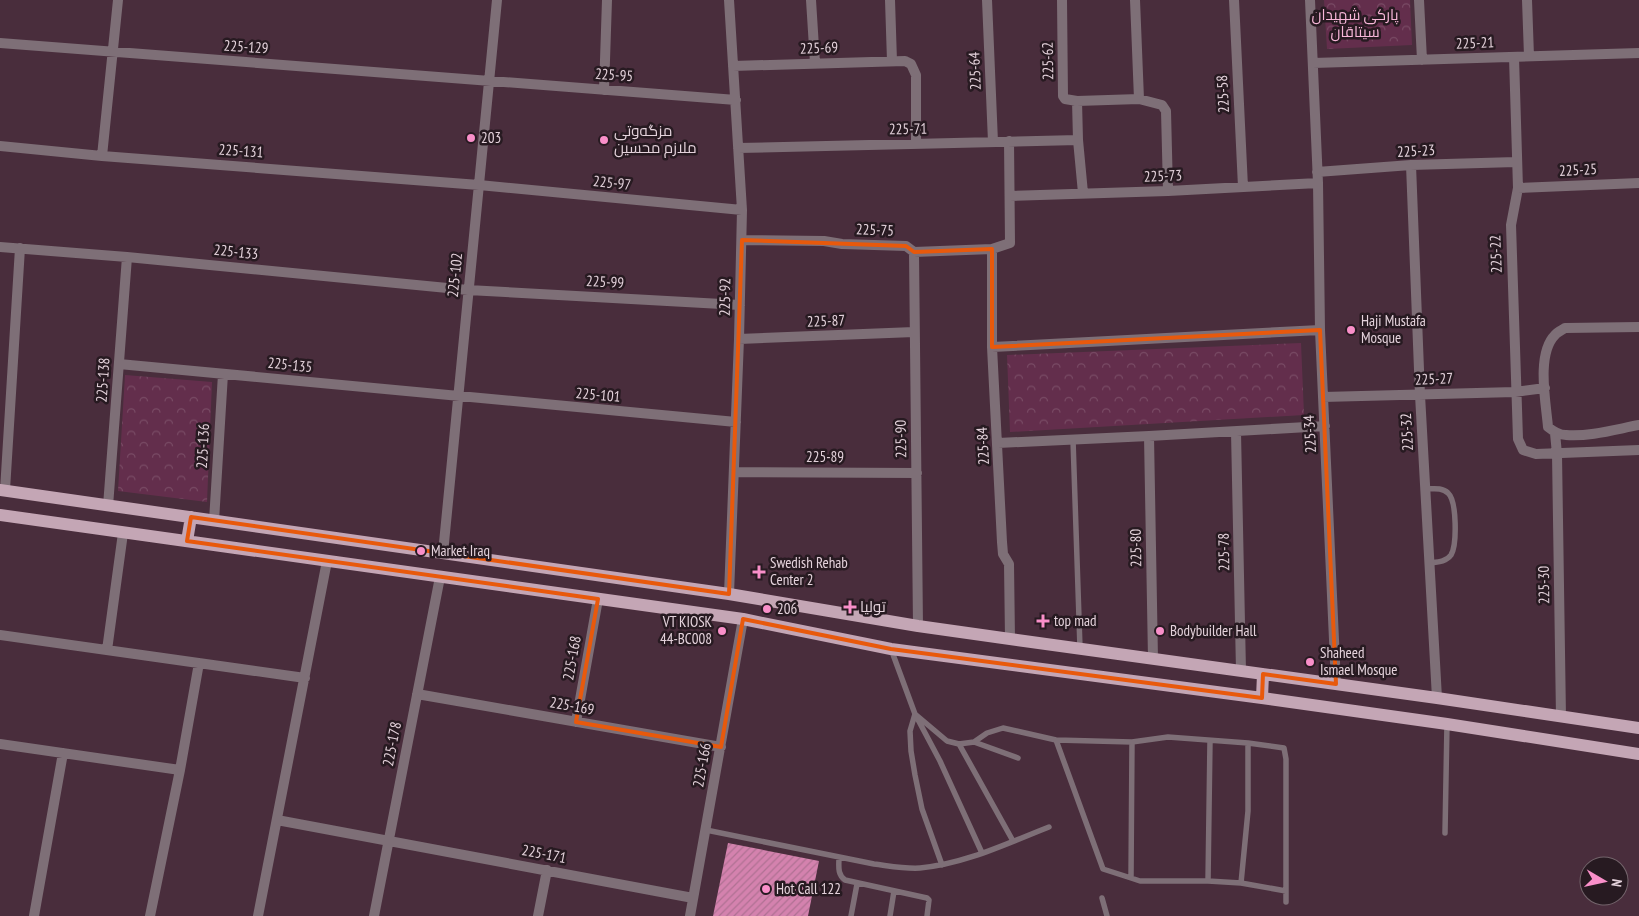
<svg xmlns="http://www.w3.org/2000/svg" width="1639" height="916" font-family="'PT Sans Narrow',Cairo,sans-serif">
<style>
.park{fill:url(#park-crowns)}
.building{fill:url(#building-hatch)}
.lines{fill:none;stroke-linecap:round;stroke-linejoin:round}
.service{stroke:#7e6f77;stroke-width:5.5}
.minor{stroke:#7e6f77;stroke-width:10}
.primary{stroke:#c4a6b5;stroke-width:12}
.marked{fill:none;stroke:#e8590c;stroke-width:4;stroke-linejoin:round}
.poi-dot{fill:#f98fc9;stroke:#271a21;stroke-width:2}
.labels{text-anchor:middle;stroke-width:5;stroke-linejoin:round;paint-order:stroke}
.park-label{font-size:15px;fill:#f8b7d9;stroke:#271a21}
.street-label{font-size:15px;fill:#e4d2db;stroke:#271a21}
.poi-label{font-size:15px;fill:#e4d2db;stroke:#271a21;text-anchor:start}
</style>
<defs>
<pattern id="park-crowns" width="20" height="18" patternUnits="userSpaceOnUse" patternTransform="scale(1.25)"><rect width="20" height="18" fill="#632e4c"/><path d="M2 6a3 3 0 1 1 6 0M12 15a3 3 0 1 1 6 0" fill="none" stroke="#794b65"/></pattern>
<pattern id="building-hatch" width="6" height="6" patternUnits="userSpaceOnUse" patternTransform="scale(1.25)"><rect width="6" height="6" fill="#d482ae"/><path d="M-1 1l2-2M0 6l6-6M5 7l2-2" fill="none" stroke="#b07193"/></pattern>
</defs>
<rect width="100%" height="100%" fill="#492d3c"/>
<path class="park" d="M1324,0H1410L1412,45L1327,49Z
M1301,343L1304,415L1010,432L1007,355Z
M125,375L212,382L207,502L118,491Z"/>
<path class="building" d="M728,843L819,861L808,916H713Z"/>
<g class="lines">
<path class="service" d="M1073,440L1080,648
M1425,489C1433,489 1442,487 1448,493C1457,501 1457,545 1451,555C1446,562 1437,562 1429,563
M891,649L915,714L940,761L982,853
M1056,740L1103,869L1131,878
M974,742L1018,758
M1132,742L1131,878L1140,881H1208L1241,883L1286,891
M959,744L1013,841
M706,830L874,864C890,866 905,869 920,868C965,864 1008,843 1049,827
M1445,833L1447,724
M839,857C839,866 837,874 845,880L927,898L929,900L927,916
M942,865L922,809L915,775L911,751L910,731L915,714L947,741L959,744L974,742L987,733L1003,728L1056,740L1132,742L1168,737L1248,743L1284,748L1286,759V902
M1208,881L1210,741
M1241,883L1248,811V743
M1102,898L1107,916
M851,916L857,884
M890,916L894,891"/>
<path class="minor" d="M729,0L742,210L739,339L729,594
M811,0L815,63
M890,0L892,61
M987,0L993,142
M1062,0L1063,96L1065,99L1077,101L1078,140L1083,193
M1135,0L1139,99
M1234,0L1243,187
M1310,0L1318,183L1320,330L1336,684
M1419,0L1422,60
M1527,0L1529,56
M0,43L736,100
M1514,57L1518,188L1511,225L1518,439L1523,450L1536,454L1639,450
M1313,63L1639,53
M733,66L905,61L911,64L916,75V143
M604,90L607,0
M1077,101L1139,99L1162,105L1166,111L1168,191
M0,146L102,156L479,185L742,210
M738,148L1078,140
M102,156L118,0
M1411,165L1420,395L1437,698
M1317,172L1411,165L1516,162
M1518,188L1639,183
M1010,196L1168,191L1318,183
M742,240L824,241L842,244L906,246L914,252L992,249L1010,243L1009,141
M0,247L127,257L468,290L740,305
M992,249V347L1002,542L1003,554L1009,564L1010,639
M914,252L918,626
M1639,327L1565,328C1562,330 1557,332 1555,335C1536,354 1546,403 1548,427C1554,432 1559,435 1566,435C1589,437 1617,429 1639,425
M739,339L914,332
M992,347L1320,330
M119,364L736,422
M1323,397L1515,392L1545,388
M1236,432L1241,671
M1555,433L1557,454L1561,717
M1149,436L1153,659
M998,443L1149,436L1325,426
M734,472L917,473
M5,490L20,248
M108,506L127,257
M214,521L223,374
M443,553L497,0
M0,635L305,678
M107,650L123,533
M417,694L721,747
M576,722L598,599
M0,744L180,770
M277,820L693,898
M34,916L63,753
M150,916L180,770L199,663
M258,916L327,561
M374,916L440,577
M538,916L547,870
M690,916L743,619"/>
<path class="primary" d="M0,490L729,594L918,626L1010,639L1437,698L1639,728
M0,515L743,619L891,649L1262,698L1447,724L1639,754
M187,541L191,517
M1262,698L1263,674"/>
</g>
<path class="marked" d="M742,240L906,246L914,252L992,249V347L1320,330L1336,684L1263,674L1262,698L891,649L743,619L721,747L576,722L598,599L187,541L191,517L729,594Z"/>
<g class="poi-dot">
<circle cx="471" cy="138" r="5"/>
<circle cx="604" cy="140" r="5"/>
<circle cx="1351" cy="330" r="5"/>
<circle cx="421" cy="551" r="5"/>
<path d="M756.5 564.5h5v5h5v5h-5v5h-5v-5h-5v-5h5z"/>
<path d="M847.5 599.5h5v5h5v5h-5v5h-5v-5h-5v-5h5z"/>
<circle cx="767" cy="609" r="5"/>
<path d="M1040.5 613.5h5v5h5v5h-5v5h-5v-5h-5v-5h5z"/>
<circle cx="722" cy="631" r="5"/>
<circle cx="1160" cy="631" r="5"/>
<circle cx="1310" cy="662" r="5"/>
<circle cx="766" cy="889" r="5"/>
</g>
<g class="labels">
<g class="park-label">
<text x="1355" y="20">پارکی شهیدان<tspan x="1355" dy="17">سیتاقان</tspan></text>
</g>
<g class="street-label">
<text transform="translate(1475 43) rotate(-2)" y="5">225-21</text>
<text transform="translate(246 47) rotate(4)" y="5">225-129</text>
<text transform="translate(819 48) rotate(-2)" y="5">225-69</text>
<text transform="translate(1048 61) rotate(-91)" y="5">225-62</text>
<text transform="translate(975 71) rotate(-92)" y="5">225-64</text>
<text transform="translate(614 75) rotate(4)" y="5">225-95</text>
<text transform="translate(1223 94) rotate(-93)" y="5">225-58</text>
<text transform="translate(908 129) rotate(-1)" y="5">225-71</text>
<text transform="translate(241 151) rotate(4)" y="5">225-131</text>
<text transform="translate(1416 151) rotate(-3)" y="5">225-23</text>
<text transform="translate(1578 170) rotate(-3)" y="5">225-25</text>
<text transform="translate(1163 176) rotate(-2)" y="5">225-73</text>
<text transform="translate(612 183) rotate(6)" y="5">225-97</text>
<text transform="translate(875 230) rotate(2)" y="5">225-75</text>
<text transform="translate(236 252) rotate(6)" y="5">225-133</text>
<text transform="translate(1496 254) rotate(-92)" y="5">225-22</text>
<text transform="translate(455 275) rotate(-84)" y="5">225-102</text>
<text transform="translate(605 282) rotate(3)" y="5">225-99</text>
<text transform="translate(725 297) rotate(-89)" y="5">225-92</text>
<text transform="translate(826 321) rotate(-2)" y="5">225-87</text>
<text transform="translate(290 365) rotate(6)" y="5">225-135</text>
<text transform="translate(1434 379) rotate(-2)" y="5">225-27</text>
<text transform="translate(103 380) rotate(-86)" y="5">225-138</text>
<text transform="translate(598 395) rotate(5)" y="5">225-101</text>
<text transform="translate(1407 432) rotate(-93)" y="5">225-32</text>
<text transform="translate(1310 434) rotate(-93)" y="5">225-34</text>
<text transform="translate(901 439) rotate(-91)" y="5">225-90</text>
<text transform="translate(203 446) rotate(-87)" y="5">225-136</text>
<text transform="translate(983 446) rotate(-93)" y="5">225-84</text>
<text x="825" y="462">225-89</text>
<text transform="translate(1136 548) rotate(-91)" y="5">225-80</text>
<text transform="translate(1224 552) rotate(-91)" y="5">225-78</text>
<text transform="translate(1544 585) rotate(-91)" y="5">225-30</text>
<text transform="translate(572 658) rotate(-80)" y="5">225-168</text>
<text transform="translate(572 706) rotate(10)" y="5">225-169</text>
<text transform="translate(392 744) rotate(-79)" y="5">225-178</text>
<text transform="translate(702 765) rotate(-80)" y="5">225-166</text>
<text transform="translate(544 854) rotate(11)" y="5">225-171</text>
</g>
<g class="poi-label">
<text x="614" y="136">مزگه‌وتی<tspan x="614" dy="17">ملازم محسین</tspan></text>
<text x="481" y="143">203</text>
<text x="1361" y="326">Haji Mustafa<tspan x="1361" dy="17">Mosque</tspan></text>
<text x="431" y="556">Market Iraq</text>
<text x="770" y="568">Swedish Rehab<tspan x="770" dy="17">Center 2</tspan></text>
<text x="860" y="612">تولیا</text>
<text x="777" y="614">206</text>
<text x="1054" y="626">top mad</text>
<text x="712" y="627" text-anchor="end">VT KIOSK<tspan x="712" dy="17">44-BC008</tspan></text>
<text x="1170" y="636">Bodybuilder Hall</text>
<text x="1320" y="658">Shaheed<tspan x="1320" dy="17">Ismael Mosque</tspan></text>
<text x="776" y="894">Hot Call 122</text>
</g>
</g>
<g transform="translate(1604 881) rotate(99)"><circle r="24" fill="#271a21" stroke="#73646b"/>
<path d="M0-4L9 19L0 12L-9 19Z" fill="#f98fc9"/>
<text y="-8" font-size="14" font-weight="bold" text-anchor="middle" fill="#e4d2db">N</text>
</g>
</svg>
